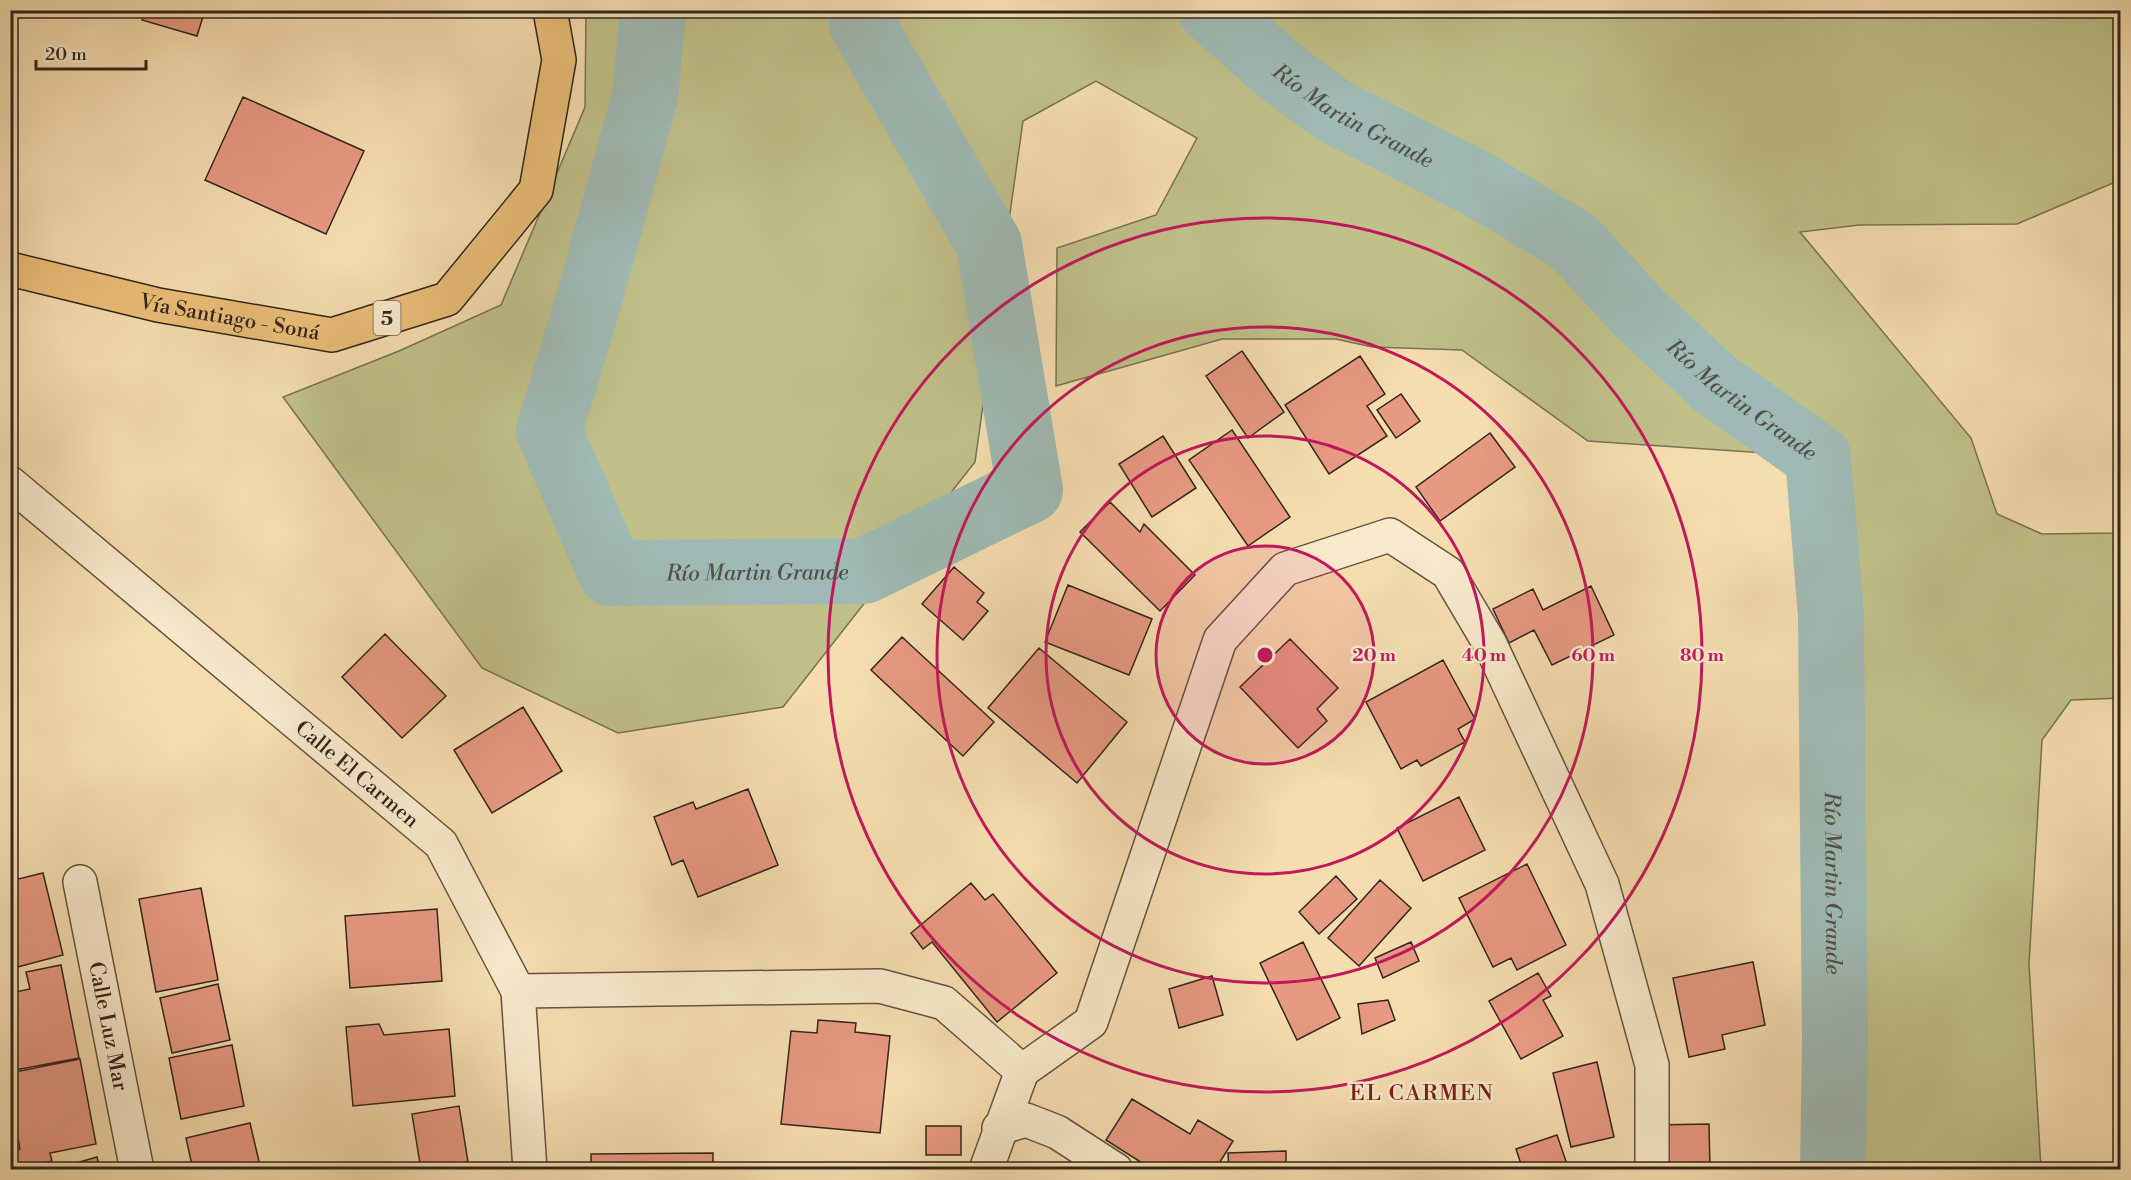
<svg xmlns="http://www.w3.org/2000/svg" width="2131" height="1180" font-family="'Libre Bodoni',serif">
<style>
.green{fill:#c0c088;stroke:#7a7352;stroke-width:1.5}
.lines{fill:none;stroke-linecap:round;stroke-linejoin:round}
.river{stroke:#9fbab4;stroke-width:66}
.building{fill:#e79981;stroke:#33261c;stroke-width:1.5}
.minor-casing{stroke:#645441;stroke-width:36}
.primary-casing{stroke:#33261c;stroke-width:36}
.minor{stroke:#f8e9cb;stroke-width:33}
.primary{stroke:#eabe78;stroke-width:33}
.ring{fill:none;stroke:#c2185b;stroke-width:3}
.labels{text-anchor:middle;stroke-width:5;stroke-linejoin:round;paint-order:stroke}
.shield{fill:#f8e9cb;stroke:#6e6050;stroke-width:1.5}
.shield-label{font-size:20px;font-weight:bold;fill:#33261c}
.street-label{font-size:21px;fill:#33261c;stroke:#f8e9cb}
.water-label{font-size:22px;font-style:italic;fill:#53524a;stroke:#f8e9cb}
.neighbourhood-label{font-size:22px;letter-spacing:1.5px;fill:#7a1f14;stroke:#f8e9cb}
.centre{fill:#c2185b;stroke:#f8e9cb;stroke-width:3}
.ring-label{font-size:18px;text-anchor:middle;font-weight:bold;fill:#c2185b;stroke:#f8e9cb;stroke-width:5;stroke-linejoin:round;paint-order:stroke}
</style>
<rect width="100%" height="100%" fill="#f5ddaf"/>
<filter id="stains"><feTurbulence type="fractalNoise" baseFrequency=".00333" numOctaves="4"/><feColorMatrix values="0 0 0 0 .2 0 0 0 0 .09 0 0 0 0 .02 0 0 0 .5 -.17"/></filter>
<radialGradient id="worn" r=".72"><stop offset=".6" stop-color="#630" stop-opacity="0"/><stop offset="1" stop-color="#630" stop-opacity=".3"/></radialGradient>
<path class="green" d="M586,11H2120V178L2118,181L2017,224L1859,225L1800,232L1971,438L1997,514L2042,534L2115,533L2120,527V698L2071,700L2042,740L2029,964L2041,1169H1851L1825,457L1588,441L1462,350L1372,347L1336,339H1222L1056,386L1057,248L1156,215L1197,138L1096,81L1023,121L975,462L783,707L618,733L482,668L283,397L399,351L501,305L585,107Z"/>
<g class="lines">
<g class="river">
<path id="s1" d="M653,10L645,97L586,310L549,431L611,573L864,571L1030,490L989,244L862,24L868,10"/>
<path id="s2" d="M1211,10L1280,71L1334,111L1481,186L1574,242L1639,313L1714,383L1818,457L1831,615L1835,1040L1833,1170"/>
</g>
</g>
<path class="building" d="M144,10H205L197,36L142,20Z
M243,97L364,151L326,234L205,180Z
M1242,351L1284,412L1248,438L1206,376Z
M1360,356L1385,394L1367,406L1387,436L1329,474L1285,405Z
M1401,394L1420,421L1396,438L1377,410Z
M1232,430L1290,517L1248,546L1189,460Z
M1490,433L1515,467L1440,521L1416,487Z
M1163,436L1196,488L1152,517L1119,464Z
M1110,502L1140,532L1144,524L1195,575L1160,611L1080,532Z
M954,567L984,593L977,602L988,611L963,640L922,604Z
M1068,585L1152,619L1129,675L1045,642Z
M1591,586L1614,635L1552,665L1534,630L1509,643L1493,609L1533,589L1543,610Z
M385,634L446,696L402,738L342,677Z
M902,637L994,722L963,756L871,670Z
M1290,639L1338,688L1317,709L1327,721L1298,748L1240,687Z
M1039,648L1127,722L1077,783L988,708Z
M1443,660L1475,719L1458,729L1465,742L1421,766L1417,760L1401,769L1366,702Z
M523,707L562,771L492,813L454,750Z
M748,789L778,865L698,897L683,860L672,865L654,817L693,802L696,809Z
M1459,797L1485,850L1423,881L1397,828Z
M1527,864L1566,945L1517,970L1511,958L1493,967L1459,898Z
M43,873L63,955L10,969V881Z
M1336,876L1357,899L1319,934L1299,912Z
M1380,880L1411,908L1359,966L1328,938Z
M971,883L985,900L993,894L1057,973L997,1022L932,942L923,949L911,933Z
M201,888L218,980L156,992L139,899Z
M437,909L442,981L350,988L345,916Z
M1303,942L1340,1018L1297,1040L1260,963Z
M1411,942L1419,961L1383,978L1375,958Z
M1753,962L1765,1025L1722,1035L1725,1049L1689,1057L1673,978Z
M61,965L79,1058L10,1071V993L30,989L26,972Z
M1538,973L1551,996L1543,1000L1563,1036L1521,1059L1489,1001Z
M1212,976L1223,1015L1179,1028L1169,989Z
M218,984L230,1040L172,1053L160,998Z
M1388,1000L1395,1020L1362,1034L1358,1004Z
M818,1020L856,1023L855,1032L890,1036L880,1133L781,1124L791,1031L817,1033Z
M379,1024L384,1035L449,1029L455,1096L353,1106L346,1027Z
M232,1045L244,1106L181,1119L169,1058Z
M80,1059L96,1144L50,1153L52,1161L19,1168L16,1152L20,1149L10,1098V1073Z
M1597,1062L1614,1137L1571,1147L1553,1073Z
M1132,1099L1190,1134L1198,1120L1233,1141L1215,1170H1153L1106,1140Z
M459,1106L468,1162L421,1170L412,1114Z
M250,1123L261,1170H193L186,1138Z
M1709,1124L1710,1170H1655L1654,1125Z
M926,1126H961V1155H926Z
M1557,1135L1569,1170H1523L1516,1149Z
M1286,1151V1170H1229L1228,1153Z
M713,1153V1170H591V1154Z
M97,1157L100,1170H52Z
M864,1163L907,1164V1170H863Z"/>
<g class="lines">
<defs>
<g id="minor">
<path id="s3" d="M10,483L441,844L518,991L530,1170"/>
<path id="s4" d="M80,882L137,1170"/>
<path d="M518,991L880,986L944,1003L1022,1071L1091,1022L1220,640L1285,569L1390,535L1448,573L1490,644L1602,884L1652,1065V1170"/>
<path d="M999,1128L1026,1120L1057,1132L1116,1170"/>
<path d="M986,1170L1022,1071"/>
</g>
<g id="primary">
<path id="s5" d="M10,269L158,305L332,335L447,299L536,190L559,60L550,10"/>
</g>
</defs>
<use href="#minor" class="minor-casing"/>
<use href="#primary" class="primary-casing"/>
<use href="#minor" class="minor"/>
<use href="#primary" class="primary"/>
</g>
<circle cx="1265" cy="655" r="109" fill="#c2185b" fill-opacity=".12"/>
<g class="ring">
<circle cx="1265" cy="655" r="109"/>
<circle cx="1265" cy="655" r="219"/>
<circle cx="1265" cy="655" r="328"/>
<circle cx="1265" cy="655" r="437"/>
</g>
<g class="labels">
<rect class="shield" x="373.5" y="301" width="27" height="34" rx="4.5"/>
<g class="shield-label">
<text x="387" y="325">5</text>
</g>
<g class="street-label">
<text dy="7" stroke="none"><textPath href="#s5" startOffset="225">Vía Santiago - Soná</textPath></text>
<text dy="7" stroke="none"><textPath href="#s3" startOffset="453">Calle El Carmen</textPath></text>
<text dy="7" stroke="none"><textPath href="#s4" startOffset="147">Calle Luz Mar</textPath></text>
</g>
<g class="water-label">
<text dy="8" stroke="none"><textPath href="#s2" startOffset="178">Río Martin Grande</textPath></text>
<text dy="8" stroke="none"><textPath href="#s2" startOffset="664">Río Martin Grande</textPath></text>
<text dy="8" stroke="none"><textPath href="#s1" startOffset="736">Río Martin Grande</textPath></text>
<text dy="8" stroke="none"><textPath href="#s2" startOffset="1186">Río Martin Grande</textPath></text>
</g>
<g class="neighbourhood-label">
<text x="1422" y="1100">EL CARMEN</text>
</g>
</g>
<circle cx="1265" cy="655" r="9" class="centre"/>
<g class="ring-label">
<text x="1374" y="661">20 m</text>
<text x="1484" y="661">40 m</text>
<text x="1593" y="661">60 m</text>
<text x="1702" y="661">80 m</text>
</g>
<rect width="2131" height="1180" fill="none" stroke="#f5ddaf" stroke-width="36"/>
<rect x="12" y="12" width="2107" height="1156" fill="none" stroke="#33261c" stroke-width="3"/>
<rect x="18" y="18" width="2095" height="1144" fill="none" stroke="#33261c" stroke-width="1.5"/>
<path d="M36 60v9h110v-9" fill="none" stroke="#33261c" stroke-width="3"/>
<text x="45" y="60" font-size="18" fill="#33261c" stroke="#f8e9cb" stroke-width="4.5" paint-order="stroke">20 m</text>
<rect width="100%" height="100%" filter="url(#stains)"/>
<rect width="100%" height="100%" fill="url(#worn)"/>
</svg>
